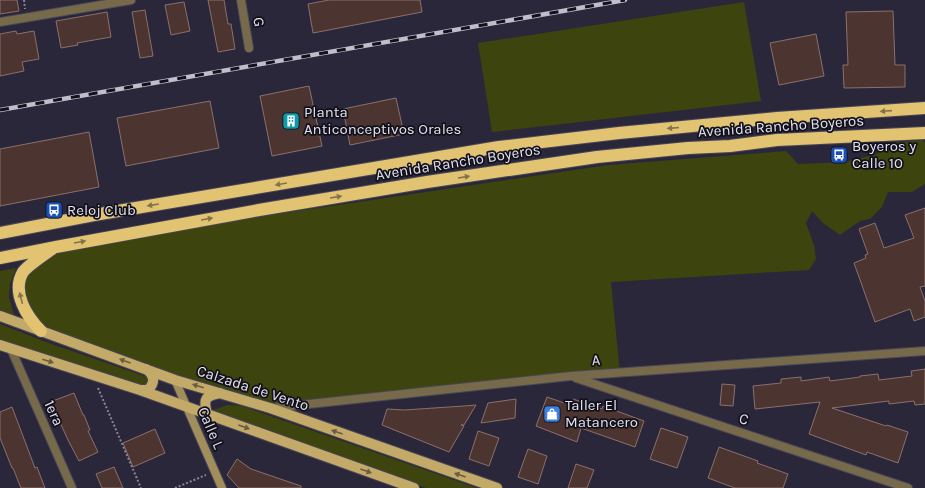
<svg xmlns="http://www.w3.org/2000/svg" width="925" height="488" font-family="Karla,sans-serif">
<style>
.green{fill:#3d440e}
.building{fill:#4c3430;stroke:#8b706c}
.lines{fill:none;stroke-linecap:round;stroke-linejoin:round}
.street-casing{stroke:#484557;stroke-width:10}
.secondary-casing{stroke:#484557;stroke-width:10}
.primary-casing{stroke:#484557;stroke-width:12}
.highway-casing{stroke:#484557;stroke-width:14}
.path{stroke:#888696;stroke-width:2;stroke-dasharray:2 2;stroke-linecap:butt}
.street{stroke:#766a4b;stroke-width:8}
.secondary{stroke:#a28e5c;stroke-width:8}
.primary{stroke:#c3aa68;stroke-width:10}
.highway{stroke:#e1c372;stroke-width:12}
.rail-casing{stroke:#c0bdcc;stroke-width:4.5}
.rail{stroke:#12111a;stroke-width:3;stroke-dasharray:9;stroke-linecap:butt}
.oneway{fill:#84734a}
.oneway2{fill:#6a5e41}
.labels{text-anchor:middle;stroke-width:3.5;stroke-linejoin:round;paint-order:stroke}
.street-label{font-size:15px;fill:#e3e1ef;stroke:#12111a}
.poi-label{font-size:15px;fill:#e3e1ef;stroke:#12111a;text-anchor:start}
</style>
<rect width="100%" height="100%" fill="#2a273a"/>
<path class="green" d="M744,2L761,101L492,132L478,43Z
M923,140L925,143V184L912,192H888L882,207L870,219L860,221L840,235L823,223L812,211L806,223L814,245L816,259L809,270L611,282L620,373L270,408L41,331L27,313L21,277L56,247L608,165L786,151L798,164L845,162L877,154L890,143Z
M16,268L10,284L9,297L14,315L0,310V271Z
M0,324L46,342L147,377L149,381L144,388L0,340Z
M228,405L242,406L477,488H426L213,410Z"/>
<path class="building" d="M0,0H17L19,11L0,14Z
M208,0H224L228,24H231L235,49L218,52Z
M329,0H420L422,12L313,33L308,4Z
M184,2L190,31L171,35L165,5Z
M145,10L153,56L140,58L132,12Z
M893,11L895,65H905V87L844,88L843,65H848L846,12Z
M107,12L111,37L77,43L78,45L61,48L56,21Z
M16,31L17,34L34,31L39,59L22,62L24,71L0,76V34Z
M816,34L824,76L779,85L770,43Z
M309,86L322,146L272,156L260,96Z
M396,98L404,134L350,145L343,109Z
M210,101L219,148L126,166L117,118Z
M89,132L99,187L0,206V149Z
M925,208V286L920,287L925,301V317L914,321L910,309L875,322L854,263L866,258L865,255L868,254L859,229L875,223L884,248L914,238L905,215Z
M925,369V404L915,405L914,401L889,404V401L832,408L886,426L887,425L908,432L898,463L867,452L866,455L809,434L820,402L755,409L753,386L781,383V379L801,377V381L829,377L830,381L860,377V376L878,374L879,380L912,376L911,371Z
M722,384L735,385L733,406L720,405Z
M74,393L83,415H84L90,430L88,431L98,452L79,461L68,440L58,418H57L50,402Z
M547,397L570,405L573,399L602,409L603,406L644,421L635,447L581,428L577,442L536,426Z
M516,399L515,418L481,423L488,403Z
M476,405L464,425H461L464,426L449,452L382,425L387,409L404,410L464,406Z
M12,407L35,468L37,467L45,488H21L13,468H12L0,438V412Z
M661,428L688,437L677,468L650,459Z
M155,429L165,453L133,467L123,443Z
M478,431L499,438L489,466L469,459Z
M719,447L758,461L757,463L788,474L783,488H735L708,478Z
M528,449L547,456L538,484L518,477Z
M237,459L251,469L301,486V488H239L227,475Z
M576,464L594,470L587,488H568Z
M114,467L123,488H102L96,474Z"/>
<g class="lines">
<defs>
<path id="street" d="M241,0L249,48
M0,22L131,0
M11,349L72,488
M576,378L908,488
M272,408L571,376L925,351"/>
<path id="secondary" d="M175,380L222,488"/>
<path id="primary" d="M0,316L175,380L270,408L497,488
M0,345L140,390L414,488
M140,390H148C156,382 154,375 146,369
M207,414C203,399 205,396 220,393"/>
<path id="highway" d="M0,233L94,215L499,147L619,133L777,118L925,108
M0,258L56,247L259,210L427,182L597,157L688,148L730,146L777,140L925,133
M41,331C27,317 11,292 23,272C27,266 45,254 52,249"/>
</defs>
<use href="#street" class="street-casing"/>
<use href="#secondary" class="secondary-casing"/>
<use href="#primary" class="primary-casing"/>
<use href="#highway" class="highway-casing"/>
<path class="path" d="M24,0L25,9
M98,388L141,488
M175,488L206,475"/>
<use href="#street" class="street"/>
<use href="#secondary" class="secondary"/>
<use href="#primary" class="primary"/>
<use href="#highway" class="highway"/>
<defs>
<path id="rail" d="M0,110L625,0"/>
</defs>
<use href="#rail" class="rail-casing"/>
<use href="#rail" class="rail"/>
</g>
<defs><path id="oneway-solid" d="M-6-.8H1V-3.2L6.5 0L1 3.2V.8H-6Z"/></defs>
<g class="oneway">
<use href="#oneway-solid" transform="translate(886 111) rotate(176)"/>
<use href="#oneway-solid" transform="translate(673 128) rotate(175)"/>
<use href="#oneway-solid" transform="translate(464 177) rotate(-9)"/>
<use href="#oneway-solid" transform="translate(281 184) rotate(170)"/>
<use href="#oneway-solid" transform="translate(336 197) rotate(-9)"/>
<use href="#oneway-solid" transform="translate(153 205) rotate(171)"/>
<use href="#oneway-solid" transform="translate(207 219) rotate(-10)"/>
<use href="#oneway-solid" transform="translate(80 242) rotate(-10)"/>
<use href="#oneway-solid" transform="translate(21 298) rotate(-104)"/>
</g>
<g class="oneway2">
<use href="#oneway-solid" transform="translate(48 361) rotate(18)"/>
<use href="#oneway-solid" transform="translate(125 361) rotate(-160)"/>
<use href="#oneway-solid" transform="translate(198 386) rotate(-163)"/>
<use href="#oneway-solid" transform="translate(244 427) rotate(20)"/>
<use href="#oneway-solid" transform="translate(337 432) rotate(-161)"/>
<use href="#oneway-solid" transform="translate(366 471) rotate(20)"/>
<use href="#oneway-solid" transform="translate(460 475) rotate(-161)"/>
</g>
<defs>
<symbol id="building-square" viewBox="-11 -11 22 22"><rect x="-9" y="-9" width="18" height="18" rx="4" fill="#0f9aa8" stroke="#12111a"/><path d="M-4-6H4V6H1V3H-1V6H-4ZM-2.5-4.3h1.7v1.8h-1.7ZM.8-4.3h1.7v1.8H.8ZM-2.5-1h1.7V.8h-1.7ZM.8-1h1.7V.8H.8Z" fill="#fff"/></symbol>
<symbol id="bus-square" viewBox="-11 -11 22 22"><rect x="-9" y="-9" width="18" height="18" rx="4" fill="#1a4fb4" stroke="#12111a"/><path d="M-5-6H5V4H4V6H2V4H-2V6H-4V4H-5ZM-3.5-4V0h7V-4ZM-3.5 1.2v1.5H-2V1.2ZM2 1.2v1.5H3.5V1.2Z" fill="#fff"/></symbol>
<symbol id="shop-square" viewBox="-11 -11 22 22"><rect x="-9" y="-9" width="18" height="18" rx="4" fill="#3f7fe0" stroke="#12111a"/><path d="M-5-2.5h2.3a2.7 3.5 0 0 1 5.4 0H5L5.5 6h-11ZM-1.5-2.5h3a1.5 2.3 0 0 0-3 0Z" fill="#fff"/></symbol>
</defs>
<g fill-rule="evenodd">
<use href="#building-square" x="281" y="111" width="20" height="20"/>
<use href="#bus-square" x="829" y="145" width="20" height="20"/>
<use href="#bus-square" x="44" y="200" width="20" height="20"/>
<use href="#shop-square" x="542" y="404" width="20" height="20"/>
</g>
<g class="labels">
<g class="street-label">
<text transform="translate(259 22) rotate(81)" y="5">G</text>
<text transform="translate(781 126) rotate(-4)" y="5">Avenida Rancho Boyeros</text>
<text transform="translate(458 162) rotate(-9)" y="5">Avenida Rancho Boyeros</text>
<text transform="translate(596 360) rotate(-4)" y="5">A</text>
<text transform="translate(253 388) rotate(18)" y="5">Calzada de Vento</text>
<text transform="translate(54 413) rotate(66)" y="5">1era</text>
<text transform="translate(744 419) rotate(18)" y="5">C</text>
<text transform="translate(211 428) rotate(67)" y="5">Calle L</text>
</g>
<g class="poi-label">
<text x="304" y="117">Planta<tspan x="304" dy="17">Anticonceptivos Orales</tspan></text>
<text x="852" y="151">Boyeros y<tspan x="852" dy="17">Calle 10</tspan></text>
<text x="67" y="215">Reloj Club</text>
<text x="565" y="410">Taller El<tspan x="565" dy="17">Matancero</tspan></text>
</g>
</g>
</svg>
